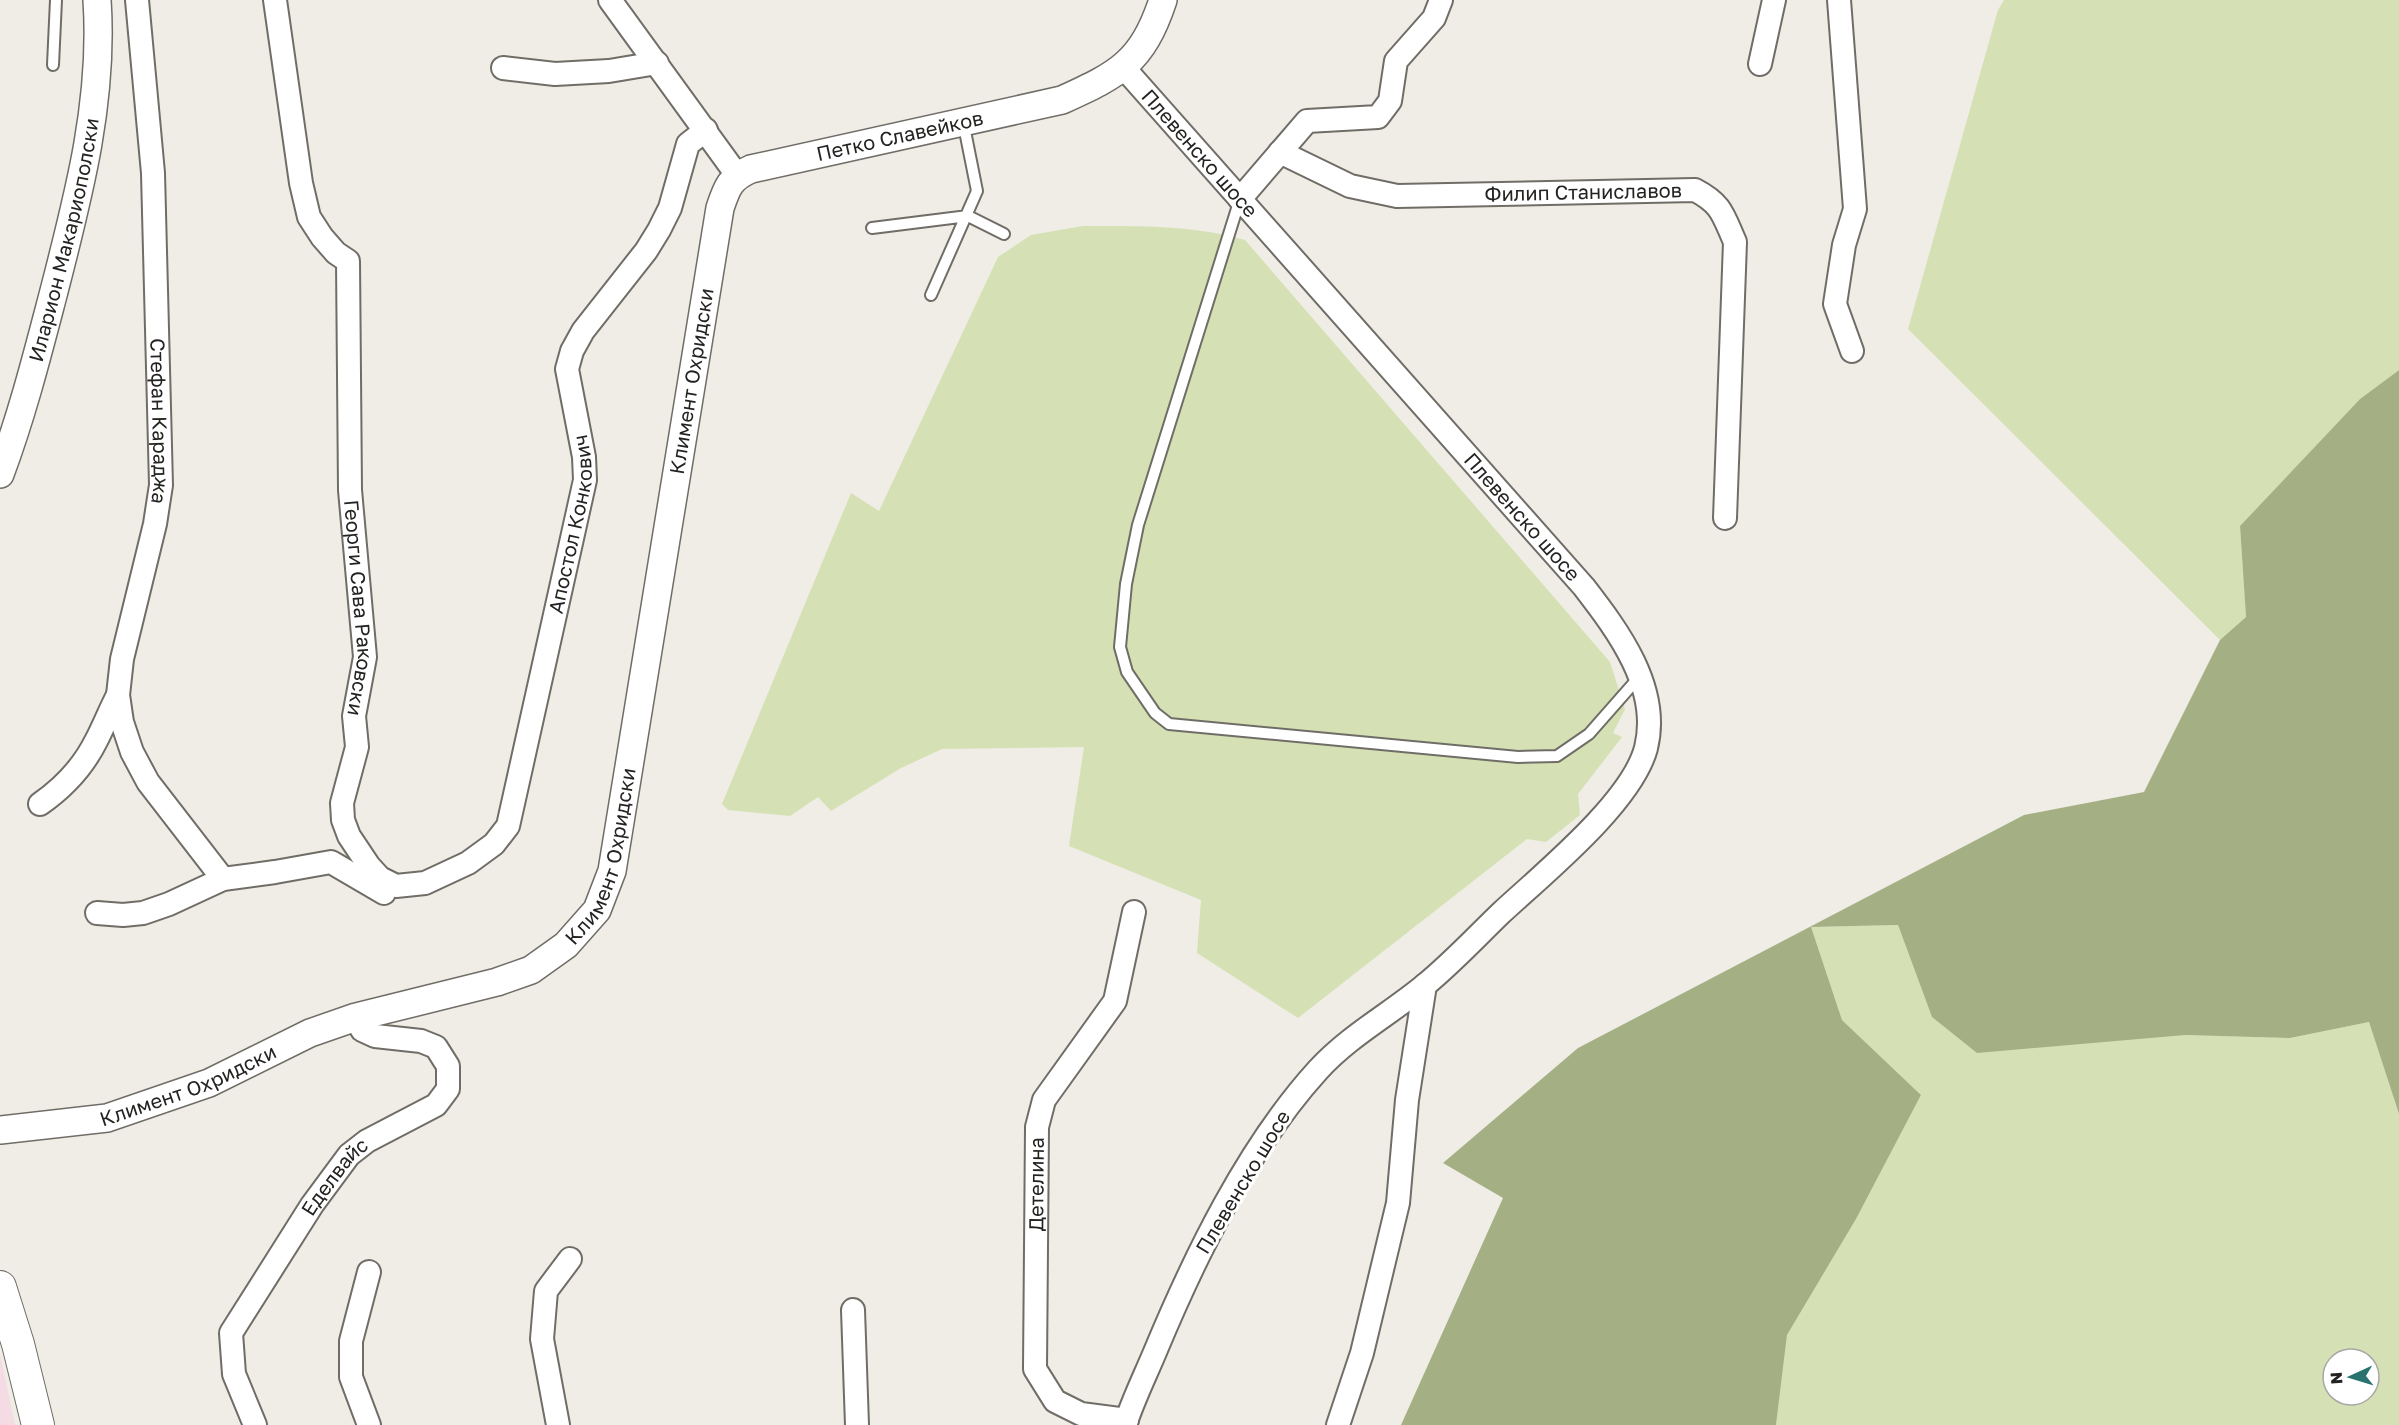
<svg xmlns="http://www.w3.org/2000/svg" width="2399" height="1425" font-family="'Golos Text',sans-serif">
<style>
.industrial{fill:#f5dbe3}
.green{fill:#d5e1b4;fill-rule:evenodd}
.forest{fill:#a4b084}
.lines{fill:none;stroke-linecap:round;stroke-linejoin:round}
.service-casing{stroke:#706d67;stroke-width:14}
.minor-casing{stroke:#706d67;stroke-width:26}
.tertiary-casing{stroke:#706d67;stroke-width:30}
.secondary-casing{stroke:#706d67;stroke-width:34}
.service{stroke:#fff;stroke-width:10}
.minor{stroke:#fff;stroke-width:22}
.tertiary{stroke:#fff;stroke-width:27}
.secondary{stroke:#fff;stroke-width:32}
.labels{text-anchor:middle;stroke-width:6;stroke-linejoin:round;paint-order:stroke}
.street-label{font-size:20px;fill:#242321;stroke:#fff}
</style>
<rect width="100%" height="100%" fill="#efede5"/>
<path class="industrial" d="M0,1354L15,1425H0Z"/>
<path class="green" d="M2004,0H2399V370L2360,399L2240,526L2246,617L2220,640L1908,329L1998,10Z
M1083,226C1136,226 1194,225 1245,240L1610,662L1625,709L1613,733L1622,737L1578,794L1580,815L1546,842L1527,839L1298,1018L1197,953L1201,900L1069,846L1084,747L942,749L901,768L831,811L818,797L790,816L728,810L722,804L851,493L879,511L998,257L1031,235Z
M1898,925L1932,1017L2185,1035L2290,1038L2369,1022L2399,1114V1425H1776L1787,1335L1856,1219L1921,1095L1842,1020L1810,927ZM2333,1359H2369V1395H2333Z"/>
<path class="forest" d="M2399,370V1114L2369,1022L2290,1038L2185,1035L1977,1053L1932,1017L1898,925L1811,927L1842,1020L1921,1095L1856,1219L1787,1335L1776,1425H1401L1503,1198L1443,1163L1578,1048L2024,815L2144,792L2220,640L2246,617L2240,526L2360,399Z"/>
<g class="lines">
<defs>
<path id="service" d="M53,65L56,0
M1240,199L1138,525L1126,584L1120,647L1127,672L1155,713L1169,724L1518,757L1557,756L1589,734L1640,676
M872,228L968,216L1004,234
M931,295L977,191L963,121"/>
<g id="minor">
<path id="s1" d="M137,0L153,173L161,485L155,524L122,659L118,695L122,722L132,752L148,782L223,879"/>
<path id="s2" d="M275,0L301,183L309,217L322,237L336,253L348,261L350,490L365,657L354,716L357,747L342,803L343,820L349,836L369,866L380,878L396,886L425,883L468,863L494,844L508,826L585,480L584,457L567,369L572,351L583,331L646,251L659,230L670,208L688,144L706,130"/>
<path d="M610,0L737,175"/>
<path d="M1839,0L1855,209L1844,245L1835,304L1852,351"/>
<path d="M1760,64L1774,0"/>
<path d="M503,68L555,74L609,71L657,63"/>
<path id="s3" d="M1124,68L1584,587C1618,631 1661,688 1646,748C1632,802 1543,874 1501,913C1476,937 1452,963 1425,985C1390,1014 1349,1036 1318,1070C1248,1147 1195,1256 1155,1352C1145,1376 1133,1400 1125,1425"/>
<path id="s4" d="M1280,152L1350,186L1397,196L1695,190C1722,204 1723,215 1735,242L1725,518"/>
<path d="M1240,199L1307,121L1378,117L1390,101L1396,61L1434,18L1441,0"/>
<path d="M40,804C63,788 83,767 96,741C104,726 110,710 118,695"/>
<path d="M97,913L123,915L143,913L169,904L223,879L275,872L331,862L384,893"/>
<path d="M853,1310L857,1425"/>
<path id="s5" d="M1127,1420L1081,1414L1055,1401L1035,1369L1037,1127L1044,1100L1115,1001L1134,912"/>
<path id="s6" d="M255,1425L234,1374L231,1333L312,1205L349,1155L367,1141L436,1105L448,1089V1066L436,1047L421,1041L375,1036L362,1030L356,1017"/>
<path d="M369,1425L351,1377V1341L369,1272"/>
<path d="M558,1425L542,1339L546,1291L570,1259"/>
<path d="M1338,1425L1362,1353L1398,1203L1407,1100L1425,985"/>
</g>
<g id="tertiary">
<path id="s7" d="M0,474C22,415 37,356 53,295C78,198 104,101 97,0"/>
<path id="s8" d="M0,1130L107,1118L209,1083L310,1033L356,1017L497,982L531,970L566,945L597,910L612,871L720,208C727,187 730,178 751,169L1062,100C1119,74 1142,63 1163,0"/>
</g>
<path id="secondary" d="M0,1287L18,1344L38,1425"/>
</defs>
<use href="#service" class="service-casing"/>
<use href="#minor" class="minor-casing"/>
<use href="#tertiary" class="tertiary-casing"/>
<use href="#secondary" class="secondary-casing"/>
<use href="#service" class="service"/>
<use href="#minor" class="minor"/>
<use href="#tertiary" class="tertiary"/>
<use href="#secondary" class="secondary"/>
</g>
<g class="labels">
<g class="street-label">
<text dy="7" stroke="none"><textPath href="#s8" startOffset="1566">Петко Славейков</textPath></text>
<text dy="7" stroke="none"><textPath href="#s3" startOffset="114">Плевенско шосе</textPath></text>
<text dy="7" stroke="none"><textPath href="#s4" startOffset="312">Филип Станиславов</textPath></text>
<text dy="7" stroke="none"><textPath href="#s7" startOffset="243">Иларион Макариополски</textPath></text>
<text dy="7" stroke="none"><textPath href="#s8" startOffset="1186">Климент Охридски</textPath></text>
<text dy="7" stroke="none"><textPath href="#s1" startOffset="422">Стефан Караджа</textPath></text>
<text dy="7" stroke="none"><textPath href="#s3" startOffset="600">Плевенско шосе</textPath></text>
<text dy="7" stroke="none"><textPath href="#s2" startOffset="1370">Апостол Конкович</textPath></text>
<text dy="7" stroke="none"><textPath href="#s2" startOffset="627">Георги Сава Раковски</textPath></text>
<text dy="7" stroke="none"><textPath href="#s8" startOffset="700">Климент Охридски</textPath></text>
<text dy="7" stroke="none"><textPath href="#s8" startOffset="195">Климент Охридски</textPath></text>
<text dy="7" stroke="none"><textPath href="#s6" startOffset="284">Еделвайс</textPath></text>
<text transform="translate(1243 1182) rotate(-59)" y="7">Плевенско шосе</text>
<text dy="7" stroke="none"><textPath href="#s5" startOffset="298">Детелина</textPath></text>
</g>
</g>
<g transform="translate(2351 1377) rotate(266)"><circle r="28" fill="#ffffff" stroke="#a7a7a6" stroke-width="1.5"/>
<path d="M0-4.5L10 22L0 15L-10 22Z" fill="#29726f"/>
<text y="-9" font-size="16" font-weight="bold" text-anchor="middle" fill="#242321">N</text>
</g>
</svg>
